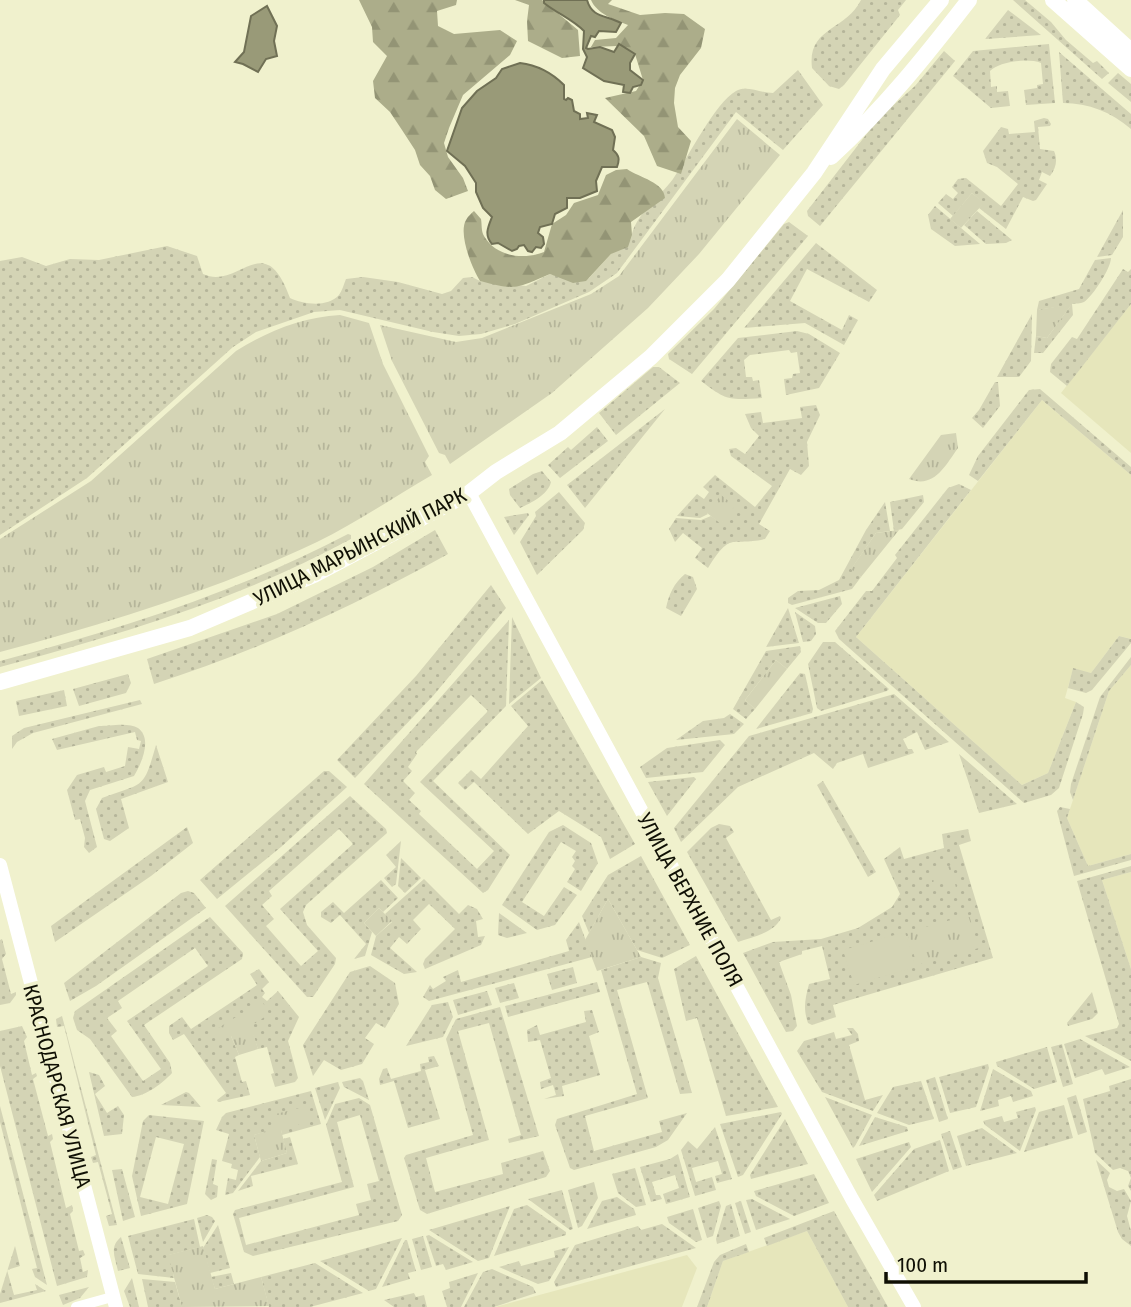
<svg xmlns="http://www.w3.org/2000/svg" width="1131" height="1307" font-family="'Fira Sans Condensed',sans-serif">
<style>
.built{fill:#e6e6bb}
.grass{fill:url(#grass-dots);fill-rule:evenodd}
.forest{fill:url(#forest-firs)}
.park{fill:url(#park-tufts)}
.pitch{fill:#d4d4b5}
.water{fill:#999a78;stroke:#707055;stroke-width:2}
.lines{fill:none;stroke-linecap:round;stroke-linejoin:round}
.minor{stroke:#fff;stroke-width:10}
.tertiary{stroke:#fff;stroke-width:14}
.secondary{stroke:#fff;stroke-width:16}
.labels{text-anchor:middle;stroke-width:7;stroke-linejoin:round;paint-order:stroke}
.street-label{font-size:21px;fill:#0f0f04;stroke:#f0f1cd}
</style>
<defs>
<pattern id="grass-dots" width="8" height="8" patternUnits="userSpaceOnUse" patternTransform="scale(1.75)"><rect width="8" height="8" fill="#d4d4b5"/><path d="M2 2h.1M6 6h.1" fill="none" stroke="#b5b59a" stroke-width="1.8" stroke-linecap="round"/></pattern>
<pattern id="forest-firs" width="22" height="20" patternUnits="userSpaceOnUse" patternTransform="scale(1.75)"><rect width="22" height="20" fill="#acad8a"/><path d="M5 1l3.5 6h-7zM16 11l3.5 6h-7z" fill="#939475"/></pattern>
<pattern id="park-tufts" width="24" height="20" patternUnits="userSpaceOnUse" patternTransform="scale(1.75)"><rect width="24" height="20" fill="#d4d4b5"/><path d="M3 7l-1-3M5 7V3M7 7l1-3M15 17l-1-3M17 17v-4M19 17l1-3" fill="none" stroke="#b5b59a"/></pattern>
</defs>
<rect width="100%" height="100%" fill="#f0f1cd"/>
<path class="built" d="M1131,304V453L1061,393Z
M1042,400L1131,475V639L1119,636L1091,673L1073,669L1065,698L1076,702L1048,773L1022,785L856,637Z
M1131,665V854L1088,866L1067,818L1109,691Z
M1131,872V969L1102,880Z
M807,1231L848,1307H707L723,1261Z
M687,1255L697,1268L682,1307H495Z"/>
<path class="grass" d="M861,0H906L898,10L900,15L844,85L839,89L829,86L812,68C807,27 846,31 861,0Z
M1013,0H1025L1051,22L1066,40L1093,63L1097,61L1109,73L1102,79Z
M1008,10L1041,35L985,39Z
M1049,44L1055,103L1026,105L1024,90L1037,88V85L1043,84L1041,63C1028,58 1000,61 990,71L991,87L997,86V92L1008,91L1010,106L991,108L953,76L973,51Z
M944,51L955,61L820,226L808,216L807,211L879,118L915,86Z
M1059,52L1131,114V129C1111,112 1089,103 1063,103Z
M798,70L823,105L783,150L736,112L617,273L589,292L515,324L481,334L459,336L433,332L340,310L314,312L256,332L233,347L87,478L0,535V261L22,257L46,266L70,259L99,260L167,246L197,256L203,274C239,291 264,226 290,298C303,304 327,308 339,295C342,291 344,284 346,279L363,277L398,282L442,294L451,291L463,278L472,277L480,281L526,286L550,274L579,282L589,278L611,254L631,239C634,215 659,198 673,179C689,156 715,103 736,91C746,85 761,93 773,93Z
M1118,73L1131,84V102L1108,83Z
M1044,118L1048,119L1051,124L1050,126L1038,127L1040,149L1054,151C1058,160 1056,168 1050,176L1042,172L1039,180L1047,184L1036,200L1033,201L1023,197L1006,229L979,208L983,203L972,193L953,216L938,203L946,194L953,199L958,193L952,187L958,179L966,178L1001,206L1018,184L997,167L987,163L983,151L1001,127L1008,129L1009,134L1035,132L1034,121Z
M935,206L980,244L955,246L931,229L928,215Z
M1123,210V237L1112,255L1097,257Z
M977,211L1012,240L1006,243L986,244L964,225Z
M789,222L808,236L692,374L669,359L668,354L714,309L784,224Z
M816,243L877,290L869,302L807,269L790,301L842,330L849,315L858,320L844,345L805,323L744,328Z
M1111,258C1111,268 1093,296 1084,302C1080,304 1076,303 1072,304L1073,315L1043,353H1034L1036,336L1047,338L1071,305L1037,310L1039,301L1079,289L1095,260Z
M1123,269L1128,272L1131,269V304L1067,386L1050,372L1051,364L1072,337L1077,339Z
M1032,314L1031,361L1019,377H997Z
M797,331L809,334L840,353L819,388L786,395L784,379L792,378L793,374L800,373L797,352L791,353L789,350L750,355L744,360L746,377H752L753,381L759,380L762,398C729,400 727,401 701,381L738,338Z
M653,367H659L680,383L616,435L599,413Z
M995,382H998L1000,406L983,428L972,418L979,410Z
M1040,389L1131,467V475L1042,400L978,481L969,475L978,456L1029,390Z
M816,405L820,415L807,442L809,466L801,475L790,469L759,524L770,531L765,539C730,547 732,530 708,568L695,558L702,548L683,533L675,542L669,529L676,518L701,520L711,516L721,523L734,506L707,513L708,514L700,518L677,516L697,494L704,499L709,492L703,487L715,475L755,507L772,486L731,456L729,449L736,448L745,454L759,436L751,428L745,414L761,412L763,423L802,418L800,407Z
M665,409L585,508L567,485Z
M597,427L608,441L560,478L548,465L568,447L571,450Z
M542,471L551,482C548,495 531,503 520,508L510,495L509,489L533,474Z
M959,484L971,490L856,637L1022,785L1048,773L1076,702L1084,707L1083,714L1059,788L1051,795L1024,803L839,639L835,631L866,591H872L897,558L895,555L948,488Z
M559,492L585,523L583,530L537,575L520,542L536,516L535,512Z
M923,495L924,502L902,529L894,531L890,502Z
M885,502L890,531L876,533L852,568L861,577L852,589L792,605L788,603V598L798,591L819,590L839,580L866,530Z
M528,513L529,515L514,535L504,517Z
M435,530L448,554C354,606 257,651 154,684L147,659L277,614L373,567Z
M348,534L351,535V539C241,599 120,634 0,667V661C119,629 238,592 348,534Z
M685,574L693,577L697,589L681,616L666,608C669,594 674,583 685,574Z
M491,585L506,608L433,696L355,778L337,760L416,676Z
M840,596L842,604L826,623H818L795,608Z
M788,608L799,643L766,647Z
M795,612L815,626L816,634L811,641L803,642Z
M512,617L541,678L509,704Z
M509,620L506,706L433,781L510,855L488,890L483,893L364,784ZM471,695L488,711L420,782L494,851L477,869L419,814L421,811L409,800L415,793L403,781L412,771L408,767L417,754L416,752Z
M1119,636L1131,639V643L1092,690L1086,693L1068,688L1073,668L1091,673Z
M823,642H835L889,689L887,691L821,711L817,708L808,664Z
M800,646L801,652L787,669L776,660L745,700L755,709L746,719L733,709L766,651Z
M1131,657V665L1109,691L1073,800L1070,792L1071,784L1100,697Z
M800,673L805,674L813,709L812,713L756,729Z
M128,674L131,683L126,693L79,706L73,689Z
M542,680L635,844L610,859L601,837L559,811L528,834L474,782L465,790L458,783L471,770L481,779L528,726L511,706Z
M64,690L67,706L19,716L16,701Z
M894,694L949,742L925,750L917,732L903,739L908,749H912L914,753L868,768L863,754L837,763L833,769L814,753L738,787L681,842L674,828L749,736Z
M140,700L142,704L33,733L17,742L12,749V736L24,728Z
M730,714L744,724L734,734L676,740L703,721L724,718Z
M99,726C109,726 129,722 138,728C153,739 141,764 134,776L90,790L85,801L97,847L89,853L84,847L85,838L80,819L75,820L67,790L77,775L104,767L106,772L125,766L128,747L139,749L141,741L137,740L135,732L57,750L52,739Z
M720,740L725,745L703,772L646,778L640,767L667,748Z
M156,745L168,782L121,799L129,828L110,841L104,839L96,809L102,798C144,782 143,791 156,745Z
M959,754L1017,804L979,813Z
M324,771H329L347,787L281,847L217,899L200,880Z
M694,777L696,779L667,816L648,782Z
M823,781L876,872L868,877L817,785Z
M350,796L386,829L387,833L306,905L303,912L307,925L336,958L335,964L313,997H307L225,906ZM339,829L353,844L280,909L318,951L301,966L266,926L274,919L262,905L272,896L269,891Z
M1060,807L1070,809L1067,818L1088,866L1131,854V860L1074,876L1057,811Z
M719,824L730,826L734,832L726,838L771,920L780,916L781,918C774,933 752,937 738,942L687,852L711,828Z
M563,825L591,843L598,863L581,891L567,882L575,869L572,866L575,861L572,857L576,851L561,842L522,902L544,916L564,887L577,895L555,925L537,930L502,905L549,832Z
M187,827L193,843L151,876L55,942L51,926Z
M968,829L971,841L959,845L993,958L833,1005L836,1017L812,1025L808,1023C803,1009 805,999 809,984L830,979L822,946L802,951V954L779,962L791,995L797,1026L793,1031L786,1032L743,953L773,942L821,939L858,928L892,907L900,894L884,859L900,847L904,859L944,848L942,834Z
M401,841L396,884L392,887L384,878L396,867L386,855Z
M641,856L690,945L662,958L637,950L608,899L589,933L582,916L608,875Z
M401,858L421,878L405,893L398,886Z
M1131,866V872L1102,880L1131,969V1061L1085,1036L1117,1028L1119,1024L1077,881Z
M424,879L459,914L468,905L477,909L483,919L476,921L478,937L485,936L481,945L425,969L423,964L425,959L455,929L429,904L413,920L421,929L407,944L399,937L390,948L417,972L404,974L371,955L376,936L392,922L385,914Z
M381,880L398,898L383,912L379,908L364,923L372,932L365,956L354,959L366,944L340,915L331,923L321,917V912L333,902L344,913Z
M188,891L194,893L206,908L96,986L70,1001L64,983L181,893Z
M499,913L527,933L507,938L498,935Z
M210,917L243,953L242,959L144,1025L170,1063L172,1073C163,1083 146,1096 132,1097L90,1039L77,1030L73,1018L75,1011ZM195,948L208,966L127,1021L161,1069L143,1081L111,1036L117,1031L107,1018L122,1008L118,1001Z
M579,922L592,957L429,1001L423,997L430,985L433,989L446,981L443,977L458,970L461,982L569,951L566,940Z
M2,939L6,954L2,959L11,994L16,992V995L10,1003L0,1005V940Z
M696,956L778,1107L726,1116L697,1018L686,1021L674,969Z
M641,957L661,963L658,978L692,1093L680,1094L647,982L617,990L648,1098L585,1116L594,1151L662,1132L659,1121L687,1113L668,1140L656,1147L574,1170L570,1168L555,1125L557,1119L637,1094L601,970Z
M370,966L395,983L399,1004L385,1028L376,1023L365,1038L374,1044L362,1064L341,1070L324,1060L313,1076L303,1045L350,972Z
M573,967L577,983L552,990L547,974Z
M259,969L269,982L262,989L265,993L262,997L267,1001L278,991L299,1017L288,1041L298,1078L295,1082L275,1087L271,1074L274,1073L267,1047L258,1049L250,1026L231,1036L239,1055L235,1057L242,1082L246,1081L250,1095L218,1102L217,1100L226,1093L184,1034L173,1040L169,1033V1026L182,1017L191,1029L257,985L250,974Z
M597,982L600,992L508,1017L505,1006Z
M514,983L519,998L500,1003L495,988Z
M487,991L492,1005L458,1015L453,1000Z
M1092,992L1098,1013L1092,1019L1068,1026L1067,1023Z
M448,1002L453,1017L443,1037L406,1046L432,1005Z
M500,1007L539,1136L509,1143L508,1139L521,1135L489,1023L458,1031L489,1140L426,1158L435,1192L503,1174L501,1163L543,1151L550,1171L546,1177L427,1214L420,1210L404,1158L406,1155L473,1135L446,1039L456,1019Z
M592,1010L599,1032L589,1036L600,1075L562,1086L564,1096L544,1099L556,1095L553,1085L541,1089L540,1082L551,1078L540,1040L528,1042L527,1030L537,1025L540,1035L586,1022L584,1011Z
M62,1016L117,1225L109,1226L106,1216L112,1214L98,1162L93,1163L91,1157L96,1155L64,1026L57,1027L56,1019Z
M22,1026L27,1037L24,1041L32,1075L36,1073L37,1076L33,1079L48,1136L52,1134L53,1139L50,1142L66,1208L72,1205L73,1211L70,1214L79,1251L83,1250L85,1255L80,1258L83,1272L88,1270L87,1277L57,1286L0,1066V1031Z
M847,1028H853L858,1034L859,1041L849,1045L865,1100L883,1095L873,1111L822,1092L797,1051L804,1041L834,1032L836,1039L852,1035Z
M1080,1039L1130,1067L1105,1075L1102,1069L1075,1078L1064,1044Z
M1062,1044L1073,1084L1063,1087L1051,1047Z
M1047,1047L1057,1082L1034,1089L997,1066L996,1062Z
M434,1056L439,1066L425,1070L440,1119L408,1128L394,1081L380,1085L379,1079L383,1069L387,1068L391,1079L421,1071L420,1064L429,1062L428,1057Z
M988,1064L989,1068L976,1107L950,1113L939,1077Z
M993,1069L1031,1091L1033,1096L1013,1102L1011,1096L998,1100L999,1106L980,1111Z
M89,1072L99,1075L105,1086L95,1094L107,1113L118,1106L124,1115L122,1134L104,1136Z
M935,1077L948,1119L939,1122L926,1080Z
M360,1078L363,1081L369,1100L344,1087L342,1082Z
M1131,1079V1191L1128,1186L1131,1178L1128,1171L1120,1168L1113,1170L1095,1153L1083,1099L1110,1091L1109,1086Z
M921,1081L934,1119L909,1125L877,1113L893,1087Z
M338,1082L340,1088L325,1120L315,1088Z
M311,1091L321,1124L282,1135L281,1130L275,1129L254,1135L260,1157L233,1193L225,1195L228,1178L236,1180L238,1170L231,1168L232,1164L222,1161L229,1134L216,1130L222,1117L226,1113Z
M186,1092L189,1093L201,1107L161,1105Z
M1076,1095L1087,1132L1078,1135L1067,1098Z
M825,1097L872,1115L855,1146L853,1148Z
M359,1098L370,1105L402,1215L398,1221L253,1256L244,1252L233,1214L235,1210L342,1182L326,1125L335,1104ZM360,1115L379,1181L367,1184L371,1200L356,1204L359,1215L246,1245L239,1218L354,1187L337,1122Z
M1064,1105L1073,1138L1024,1152L1039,1112Z
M0,1106L47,1285L35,1277L32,1269L37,1268L0,1122Z
M1035,1107L1036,1110L1020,1151L985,1125L983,1121L1002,1116L1004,1122L1018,1118L1016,1112Z
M781,1112L782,1114L743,1175L738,1177L720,1124Z
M149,1115L204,1121L187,1204L141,1216L132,1176L143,1121ZM156,1137L184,1144L168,1204L140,1197Z
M875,1117L907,1127L908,1131L859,1146Z
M785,1119L808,1164L751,1179L750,1175Z
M715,1127L732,1179L717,1183L715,1176L722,1174L718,1161L692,1168L696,1182L712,1177L716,1190L695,1196L681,1150L688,1141L697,1149Z
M982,1128L1017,1153L966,1166L957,1136Z
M950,1131L962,1167L953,1170L941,1134Z
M290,1137L298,1164L251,1176L253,1186L238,1191L261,1161L287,1153L283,1139Z
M940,1140L949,1171L877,1201L874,1195L914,1149Z
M909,1142L911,1147L872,1192L856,1159Z
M678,1154L690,1197L666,1204L663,1194L679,1188L675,1175L652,1182L656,1195H660L662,1199L651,1202L640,1167L670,1159Z
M212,1159L217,1160L213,1184L218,1186L217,1197L211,1200L205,1194Z
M1096,1160L1110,1173L1107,1180L1109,1187L1117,1191L1124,1189L1131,1201L1127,1216L1131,1231V1246L1122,1239L1118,1232Z
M635,1168L646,1205L636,1207L618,1193L612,1174Z
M122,1169L135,1217L123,1221L112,1170Z
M814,1174L829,1203L794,1216L756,1196L754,1191Z
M594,1182L598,1198L582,1226L578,1228L568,1190Z
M562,1190L573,1229L570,1230L528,1199Z
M617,1197L634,1209L636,1215L587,1229L602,1201Z
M752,1199L790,1219L756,1230L746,1200Z
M719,1201L721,1206L713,1236L707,1238L698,1208Z
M741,1201L751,1232L745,1234L735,1203Z
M731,1204L740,1236L717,1244L716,1239L726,1206Z
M527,1205L566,1232V1235L494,1256L514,1209Z
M510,1206L489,1258L478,1261L429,1230Z
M693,1209L702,1240L696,1242L669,1223L667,1217Z
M834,1211L888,1307H848L807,1231L767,1246L764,1238Z
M207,1215L212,1217L215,1221L203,1242L197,1218Z
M194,1219L200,1247L169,1255L174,1278L138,1274L128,1236Z
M662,1224L696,1248L556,1287L554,1282L575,1245L638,1226L641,1230Z
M218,1225L230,1268L210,1273L203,1248Z
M429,1235L473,1262L446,1270L443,1264L436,1266L426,1236Z
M423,1236L432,1267L421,1270L412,1239Z
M121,1237L130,1268L118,1271C115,1257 109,1247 121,1237Z
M402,1238L376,1289L369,1291L320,1261Z
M405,1240H407L416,1271L408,1273L410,1279L382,1287Z
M746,1244L749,1252L723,1261L707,1307H697L714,1262L720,1255Z
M15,1246L20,1266L7,1270L14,1295L37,1290L35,1284L46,1291L0,1303V1294Z
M569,1247L549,1281L538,1284L499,1267L519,1261L521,1266L555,1257L554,1251Z
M315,1263L363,1293L310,1307H269L261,1277Z
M492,1269L533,1287L536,1293L494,1307H464L483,1272Z
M231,1273L234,1284L215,1289L211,1277Z
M478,1273L461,1307H447L442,1291L450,1288L449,1282Z
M132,1278L139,1307H130L124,1291Z
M142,1279L175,1282L182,1307H148Z
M89,1287L80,1298L63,1305L59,1295Z
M414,1293L416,1297L424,1295L427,1307H394L384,1300Z"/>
<path class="forest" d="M359,0H457L456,5L437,11L438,26L454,34L500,30L517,41L510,55L463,95L449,128L444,143L448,157L463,178L468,191L446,199L435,190L430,176L420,165L415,150L402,130L390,112L375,98L373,81L387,56L373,42L372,27Z
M515,0H542L578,30L580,56L562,58L528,41L527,21L529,5Z
M591,0H612L608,4L640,15L665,13L684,14L705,29L701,48L680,75L675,88L674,103L678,127L691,141L681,174L657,166L644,136L605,98L636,91L643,80L635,54L618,46L591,47L595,40L616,38L628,25C615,20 597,14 591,0Z
M627,169C640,178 664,182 665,198L631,222L632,235L628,247L611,254L586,281L573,283L550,274C517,288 517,291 480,281C472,268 458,234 466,220C468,216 471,214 474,211L481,219C482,224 481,231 484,236C496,257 524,260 544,252L552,224L566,215L574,203L598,195L606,175L616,170Z"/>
<path class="park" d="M737,119L780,155L699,254L648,308L552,393L450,464L445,455L439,453L392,361L380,325L456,342L482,338L591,294L619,276Z
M972,193L984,203L961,228L950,219Z
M1072,304L1047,338L1036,336L1037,310Z
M340,315L369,323L383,364L429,456L425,462L432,475C394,497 356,523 317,542C216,590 108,623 0,652V539L91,481L236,351C268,331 303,317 340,315Z
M956,433L958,448C945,466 934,489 909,479L941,435Z
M721,495L735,506L721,524L707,513Z
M899,530L861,577L851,569L876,533Z
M776,660L787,669L755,709L745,700Z
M951,866L956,888L946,890L943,880L932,882L930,871Z
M608,899L641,957L597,971L585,940Z
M379,908L392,921L376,936L364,923Z
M969,915L979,948L917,965L907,932Z
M262,1001L269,1014L251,1026L258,1049L239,1055L231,1036L210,1033Z
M307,1106L311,1121L281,1130L287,1153L261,1161L254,1135L275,1128L272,1115Z
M203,1246L215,1289L261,1277L269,1306L182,1307L168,1255Z"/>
<path class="pitch" d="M905,932L915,967L854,985L843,950Z"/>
<path class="water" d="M544,0H587C592,18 606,15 621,23L616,32L599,31L595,37L591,36L586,48L588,49L600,47L614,52L619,44L635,54L630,63V70L643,80L641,85L633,87L630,93L623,92L624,85L604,81L583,68L587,57L583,49L584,31C572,19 558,14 544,3Z
M267,6L277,26L274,41L277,56L266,59L258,72L243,64L235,62L244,52L251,16Z
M520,63C537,65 552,73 564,85V99L566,100L568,98L572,100L574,111L580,114V119L588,118L587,113L597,115L594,122L612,130L615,137L613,150C619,155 620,159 617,167H602L596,181L597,191L580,198H567V208L555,214L552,224L540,227L538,233L543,237L544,244L541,248L536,247L532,252L528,251L524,245L519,246L517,249L512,251L498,243L492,244C484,235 488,227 492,217L483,208L476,192V183L465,166L447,151L462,108L477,91L496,78L502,69Z"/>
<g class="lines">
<path class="minor" d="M76,1307L112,1297"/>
<path class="tertiary" d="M469,493L852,1199L914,1307
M0,865L116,1307"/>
<path class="secondary" d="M1053,0L1131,69
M1075,0L1131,51
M831,157C885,107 924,58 969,0
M0,682L190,628L314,575L469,493L496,472L560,433L651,357L728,280L814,173L883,69L941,0"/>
</g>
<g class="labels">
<g class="street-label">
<text transform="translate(360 547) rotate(-27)" y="7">УЛИЦА МАРЬИНСКИЙ ПАРК</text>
<text transform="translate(690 900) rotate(61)" y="7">УЛИЦА ВЕРХНИЕ ПОЛЯ</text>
<text transform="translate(57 1086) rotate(75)" y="7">КРАСНОДАРСКАЯ УЛИЦА</text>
</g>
</g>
<path d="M886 1272v10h200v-10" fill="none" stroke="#0f0f04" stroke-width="3.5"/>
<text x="897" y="1272" font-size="21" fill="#0f0f04" stroke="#f0f1cd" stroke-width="5" paint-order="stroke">100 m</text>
</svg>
